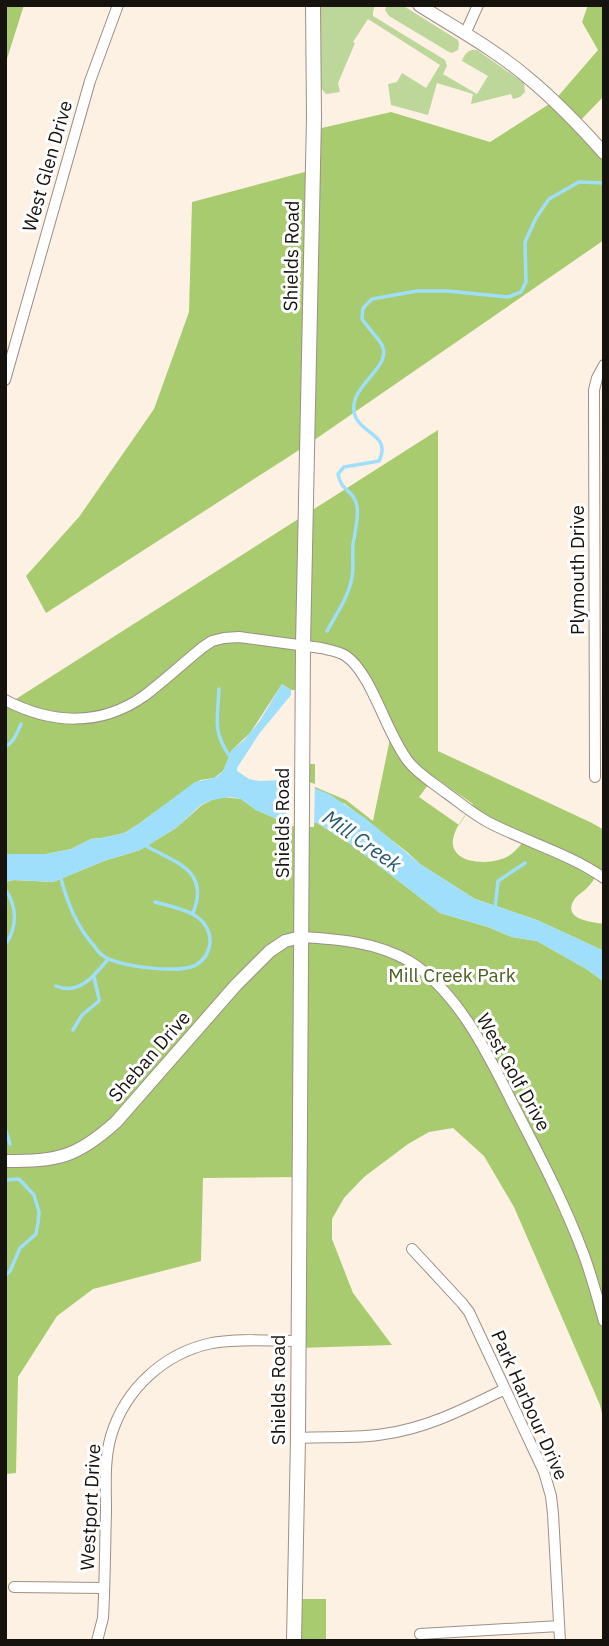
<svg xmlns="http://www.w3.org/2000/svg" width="609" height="1646" font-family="'IBM Plex Sans',sans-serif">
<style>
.green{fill:#bdd69a}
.forest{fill:#a7cb6e;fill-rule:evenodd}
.water{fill:#9fdffc}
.pier{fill:#fdf1e4}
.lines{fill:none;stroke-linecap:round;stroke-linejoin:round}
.stream{stroke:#9fdffc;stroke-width:3.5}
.minor-casing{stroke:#9c9085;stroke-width:12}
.tertiary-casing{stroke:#9c9085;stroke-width:14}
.secondary-casing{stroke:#9c9085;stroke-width:16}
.minor{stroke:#fff;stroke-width:10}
.tertiary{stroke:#fff;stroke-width:12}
.secondary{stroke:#fff;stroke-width:14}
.labels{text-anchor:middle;stroke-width:6;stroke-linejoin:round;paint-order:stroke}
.street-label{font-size:19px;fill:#16120e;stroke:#fff}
.park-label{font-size:19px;fill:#496020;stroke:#fff}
.water-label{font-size:21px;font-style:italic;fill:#295b6f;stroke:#fff}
</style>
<rect width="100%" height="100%" fill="#fdf1e4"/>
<path class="green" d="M320,5H375L373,12V16L445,60L447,66L443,74L477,94L488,76L462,61C465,53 469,49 477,50L524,83L525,92L520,97L513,99L511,94L471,104L473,94L437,83L428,115L391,105L388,84L397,82L402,73L426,88L440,65L368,19L353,42L355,43L338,83L340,92L326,94L319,86Z
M387,5H402L458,40L459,44L458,50L452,53L449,52L389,16L385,10Z"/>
<path class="forest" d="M5,5H24L5,65Z
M588,5H604V96L577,124L604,153V240L307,445L46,613L26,576L79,517L154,409L189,312L192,202L312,170L313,130L391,112L490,142L554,101L598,50L582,22Z
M438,430V751L592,823L604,830V872L601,876L598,874C594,879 591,884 587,888C583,892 576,896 574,900C562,920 592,922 604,924V951L537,920L475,899L420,864L407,852L344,803L303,823H317L352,845L440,913L488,927L512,937L537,941L588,970L604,982V1422L600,1405L514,1207L484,1156L453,1128L429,1132L408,1144L364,1177L344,1198L332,1219V1239L353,1293L392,1345L298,1348L299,1177L203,1178L201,1261L93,1289L57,1316L18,1377L16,1473L5,1474V882L14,880L53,882L104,861L140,850L176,828L202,805L212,800L222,797L241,799L256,810L284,822L301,823L302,764H315V787L346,800L373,821L391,734L369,685L345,655L304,645L303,690H291L282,684L250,733L232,750L223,771L214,778L200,780L137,825L124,833L102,838L91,839L71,849L46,854H5V706ZM434,777L473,804L459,825L419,797ZM469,810L526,839C521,844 516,851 510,855C495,866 449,866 453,839C455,828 463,818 469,810Z
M295,1599H326V1641H294Z"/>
<path class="water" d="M282,684L291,690V695L259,734L237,768V771L249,779L259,781L284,780L302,783L329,794L365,818L420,864L475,899L537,920L604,951V982L588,970L537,941L512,937L488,927L440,913L352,845L317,823L284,822L256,810L241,799L230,797L212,800L201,805L176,828L140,850L104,861L53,882L14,880L5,882V854H46L71,849L91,839L102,838L124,833L137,825L195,782L214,778L219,775L223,771L232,750L244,740L259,722Z"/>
<path class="pier" d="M286,777L303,780L315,784L314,827L286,826Z"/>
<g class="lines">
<path class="stream" d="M327,631C336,615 349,596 352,577C354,566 352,555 353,544C355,532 359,518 357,506C354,490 341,492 338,474L344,467L379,461C391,436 365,435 356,418C342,388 394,369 382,345C377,336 368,328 362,319L363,308L372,299L417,291H447L508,297L521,292L526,282L525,242L536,218L549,199L579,182L604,183
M219,689C218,717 212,731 229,755
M5,747C14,742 17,733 21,724
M144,843L146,846C177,863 210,871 193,913
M60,875C67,902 76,926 95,947C97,950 99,953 102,955C117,967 180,974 196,965C204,960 209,953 210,943C211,913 178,908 155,902
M5,889C17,906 18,927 5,945
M495,909L498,881L525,863
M56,986C79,996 95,975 108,959
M73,1030L82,1015L99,1001V999L94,977
M5,1041V1051
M5,1128L10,1144
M5,1180L19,1179L34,1195L39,1212L38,1223L36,1234L20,1248L10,1271L5,1276"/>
<defs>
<path id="minor" d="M465,34L478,5
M5,380L90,81L118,5
M5,700C51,724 100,727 144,696C164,681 183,663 203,647L212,641L224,638L239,637L321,648C329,650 339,651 346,656C372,674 386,733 408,761C418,774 432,782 445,792C459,802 473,814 488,822C526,842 568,853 604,878
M595,777L594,390L597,378L604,365
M301,937C338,939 376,942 409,961C458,991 489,1056 514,1106C538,1153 563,1200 582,1250C591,1273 597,1297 604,1321
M412,1249L462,1303L469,1312L544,1472L551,1496L553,1514L560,1641
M298,1438C327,1436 356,1439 384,1434C428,1428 466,1408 505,1389
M14,1587L104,1588
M420,1634L559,1626
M97,1641L103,1618C105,1582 105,1546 106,1511C106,1486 104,1460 111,1436C125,1389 164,1353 212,1343C240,1338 270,1341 298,1341"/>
<path id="tertiary" d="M419,5C455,28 494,49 527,77C555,100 580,126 604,153
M5,1161C58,1161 76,1158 116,1122L236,985L270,951L285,941L301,937"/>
<path id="secondary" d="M294,1641L298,1438L303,645L314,117L313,5"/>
</defs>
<use href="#minor" class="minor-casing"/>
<use href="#tertiary" class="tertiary-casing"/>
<use href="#secondary" class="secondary-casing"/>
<use href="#minor" class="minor"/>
<use href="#tertiary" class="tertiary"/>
<use href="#secondary" class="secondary"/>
</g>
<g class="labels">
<g class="street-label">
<text transform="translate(47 166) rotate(-74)" y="7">West Glen Drive</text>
<text transform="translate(291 256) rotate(-89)" y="7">Shields Road</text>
<text transform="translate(577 570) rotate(-90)" y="7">Plymouth Drive</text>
<text transform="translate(282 823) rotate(-90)" y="7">Shields Road</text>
<text transform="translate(149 1056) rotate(-49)" y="7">Sheban Drive</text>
<text transform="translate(514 1072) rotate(61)" y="7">West Golf Drive</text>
<text transform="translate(278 1390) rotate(-90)" y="7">Shields Road</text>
<text transform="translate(530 1405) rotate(66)" y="7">Park Harbour Drive</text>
<text transform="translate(90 1507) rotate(-87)" y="7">Westport Drive</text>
</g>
<g class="park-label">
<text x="452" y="982">Mill Creek Park</text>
</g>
<g class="water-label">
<text transform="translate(362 841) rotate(35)" y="7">Mill Creek</text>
</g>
</g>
<rect width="609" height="1646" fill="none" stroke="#16120e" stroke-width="14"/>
</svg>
